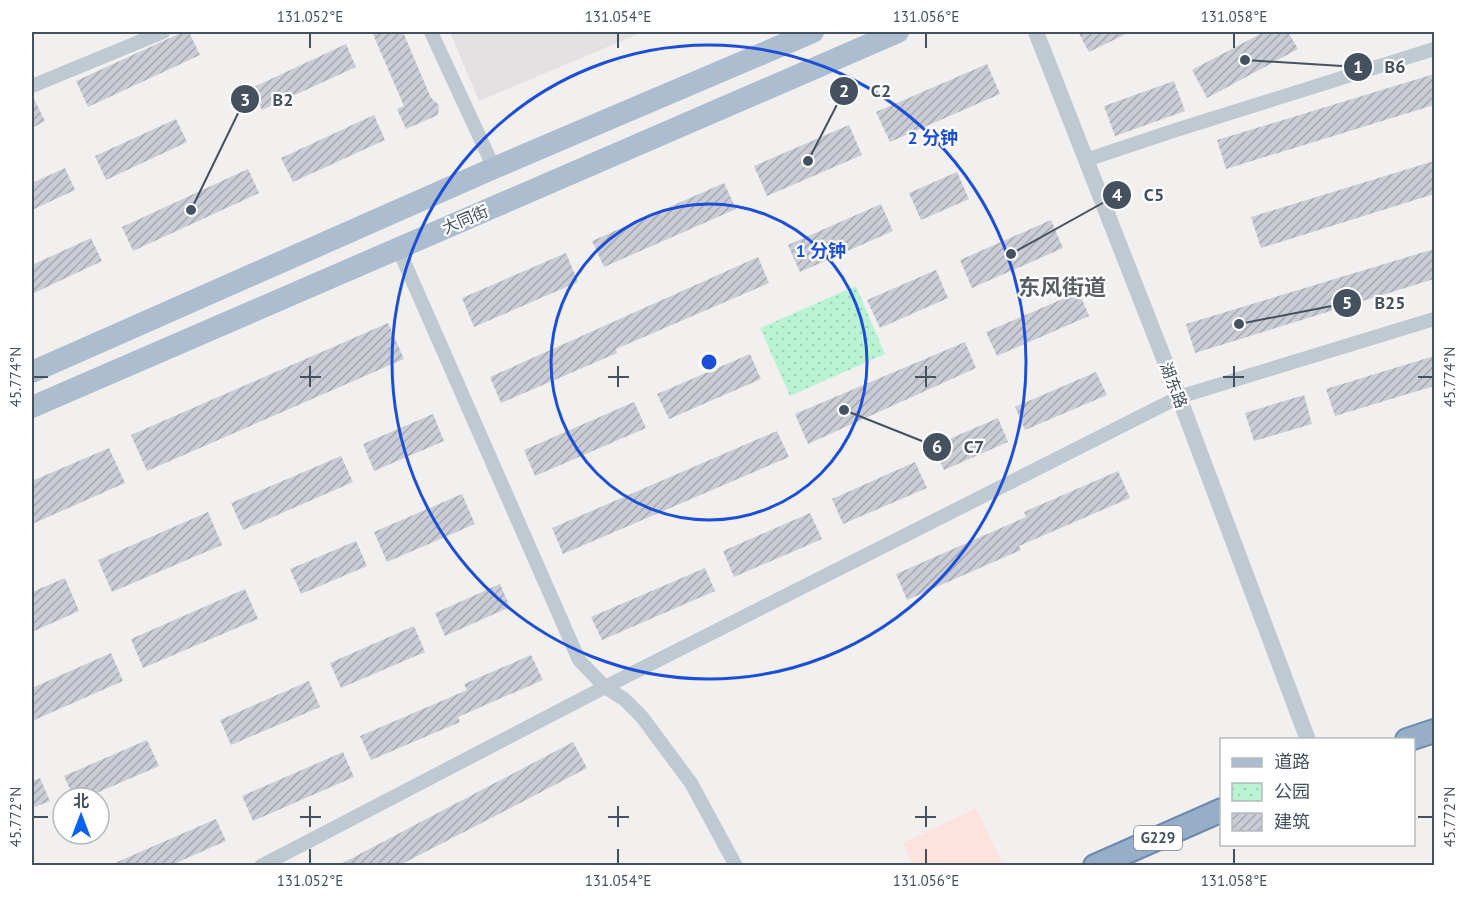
<svg xmlns="http://www.w3.org/2000/svg" width="1466" height="897" font-family="'PT Sans','Noto Sans SC',sans-serif">
<style>
.education{fill:#e3e0e1}
.medical{fill:#fde2de}
.park{fill:url(#park-dots)}
.building{fill:url(#building-hatch)}
.lines{fill:none;stroke-linecap:round;stroke-linejoin:round}
.trunk-casing{stroke:#6e89ae;stroke-width:26}
.minor{stroke:#bec9d2;stroke-width:14}
.tertiary{stroke:#bec9d2;stroke-width:16}
.primary{stroke:#acbdd0;stroke-width:22}
.trunk{stroke:#97aec9;stroke-width:22}
.ticks{fill:none;stroke:#45515e;stroke-width:2}
.ring{fill:none;stroke:#1d4ed8;stroke-width:3}
.labels{text-anchor:middle;stroke-width:4.5;stroke-linejoin:round;paint-order:stroke}
.shield{fill:#fff;stroke:#7d858e;stroke-width:1.5}
.shield-label{font-size:15px;font-weight:bold;fill:#45515e}
.street-label{font-size:16px;fill:#45515e;stroke:#fff}
.district-label{font-size:22px;font-weight:bold;fill:#5b5f65;stroke:#fff}
.centre{fill:#1d4ed8;stroke:#fff;stroke-width:3}
.ring-label{font-size:18px;text-anchor:middle;font-weight:bold;fill:#1d4ed8;stroke:#fff;stroke-width:4.5;stroke-linejoin:round;paint-order:stroke}
.leader{fill:none;stroke:#45515e;stroke-width:2}
.callout-dot{fill:#45515e;stroke:#fff;stroke-width:2}
.mark-label{font-size:18px;text-anchor:middle;font-weight:bold;fill:#fff}
.callout-label{font-size:18px;text-anchor:middle;font-weight:bold;fill:#45515e;stroke:#fff;stroke-width:4.5;stroke-linejoin:round;paint-order:stroke}
.neatline{fill:none;stroke:#45515e;stroke-width:2}
.ticks-label{font-size:15px;text-anchor:middle;fill:#45515e}
</style>
<defs>
<pattern id="park-dots" width="8" height="8" patternUnits="userSpaceOnUse" patternTransform="scale(1.5)"><rect width="8" height="8" fill="#baf3d3"/><path d="M2 2h.1M6 6h.1" fill="none" stroke="#a1d2b8" stroke-width="1.8" stroke-linecap="round"/></pattern>
<pattern id="building-hatch" width="6" height="6" patternUnits="userSpaceOnUse" patternTransform="scale(1.5)"><rect width="6" height="6" fill="#cacdd5"/><path d="M-1 1l2-2M0 6l6-6M5 7l2-2" fill="none" stroke="#a6a9b0"/></pattern>
</defs>
<rect width="100%" height="100%" fill="#f2efef"/>
<path class="education" d="M450,32H643L479,101Z"/>
<path class="medical" d="M976,808L1003,865H913L903,843Z"/>
<path class="park" d="M856,286L885,354L790,396L760,328Z"/>
<path class="building" d="M183,32H189L200,55L88,107L76,81Z
M372,32H403L431,98L439,105L438,115L406,129L397,109L404,106Z
M1078,32H1130L1089,52Z
M1264,32H1288L1298,49L1207,98L1192,70Z
M346,44L356,67L262,110L252,88Z
M987,64L1000,94L890,142L876,112Z
M1434,74V105L1226,169L1217,140Z
M1174,81L1185,111L1115,136L1104,106Z
M32,95L45,121L32,128Z
M374,115L385,140L293,182L281,158Z
M176,119L187,142L106,180L95,156Z
M849,125L862,155L767,196L754,166Z
M1434,161V194L1261,248L1251,217Z
M65,168L75,190L32,210V183Z
M248,169L259,193L133,251L122,227Z
M957,172L969,199L921,220L909,193Z
M724,183L736,209L604,267L592,241Z
M881,204L893,231L800,272L788,245Z
M1051,220L1063,248L972,288L960,260Z
M91,238L102,261L32,294V265Z
M1434,249V279L1195,353L1186,324Z
M566,253L578,282L474,327L462,298Z
M758,257L769,283L616,349L617,353L501,403L490,377Z
M936,270L948,298L880,328L867,300Z
M1079,292L1089,316L997,356L986,332Z
M388,323L404,359L147,471L131,435Z
M965,342L976,368L808,444L795,414Z
M750,354L761,379L669,419L657,394Z
M1434,356V386L1335,416L1326,389Z
M1096,372L1107,395L1025,430L1015,407Z
M1304,395L1312,424L1254,441L1245,413Z
M634,402L646,428L535,476L524,450Z
M433,414L444,441L374,471L363,444Z
M998,418L1008,442L944,470L933,446Z
M777,431L789,457L563,554L552,528Z
M109,448L125,483L32,524V481Z
M341,456L353,482L243,530L231,503Z
M915,462L927,488L843,524L832,499Z
M1118,471L1130,498L1019,546L1021,550L907,600L896,574L1026,517L1024,512Z
M462,494L475,524L387,562L374,532Z
M208,512L222,545L112,592L98,560Z
M810,513L822,539L734,577L723,551Z
M356,541L367,566L301,594L290,569Z
M705,568L715,591L602,640L591,617Z
M65,578L79,611L32,632V592Z
M500,584L510,607L445,636L435,613Z
M245,589L258,619L143,668L131,639Z
M414,626L425,652L341,688L330,663Z
M111,653L123,681L32,721V688Z
M531,655L543,680L458,717L460,722L371,760L360,736L467,690L464,684Z
M309,681L320,707L231,745L220,720Z
M147,740L159,766L85,798H74L64,776Z
M573,742L587,768L499,814L398,866H337Z
M343,752L354,777L253,821L242,796Z
M40,778L50,801L32,808V781Z
M216,819L226,841L169,866H108Z"/>
<g class="lines">
<defs>
<path id="trunk" d="M1407,740L1434,731
M1095,866L1222,810"/>
</defs>
<use href="#trunk" class="trunk-casing"/>
<path class="minor" d="M431,32L494,168
M32,86L163,32
M1086,160L1176,130L1434,49
M398,248L579,660L605,687L624,699L642,717L691,783L736,866
M261,866L605,687L1179,397L1434,319"/>
<path class="tertiary" d="M1036,32L1179,397L1308,740"/>
<path class="primary" d="M32,372L494,168L813,32
M32,407L898,32"/>
<use href="#trunk" class="trunk"/>
</g>
<path class="ticks" d="M310,33V48M618,33V48M926,33V48M1234,33V48M310,366V387M618,366V387M926,366V387M1234,366V387M33,377H48M300,377H321M608,377H629M915,377H936M1223,377H1244M1418,377H1433M310,806V827M618,806V827M926,806V827M33,817H48M300,817H321M608,817H629M915,817H936M1418,817H1433M310,849V864M618,849V864M926,849V864M1234,849V864"/>
<g class="ring">
<circle cx="709" cy="362" r="158"/>
<circle cx="709" cy="362" r="317"/>
</g>
<g class="labels">
<rect class="shield" x="1134" y="826" width="48" height="24" rx="4.5"/>
<g class="shield-label">
<text x="1158" y="843">G229</text>
</g>
<g class="street-label">
<text transform="translate(465 219) rotate(-23)" y="6">大同街</text>
<text transform="translate(1174 385) rotate(69)" y="6">湖东路</text>
</g>
<g class="district-label">
<text x="1062" y="295">东风街道</text>
</g>
</g>
<circle cx="709" cy="362" r="9" class="centre"/>
<g class="ring-label">
<text x="933" y="144">2 分钟</text>
<text x="821" y="257">1 分钟</text>
</g>
<path class="leader" d="M1245 60L1358 67M808 161L844 91M191 210L245 99M1011 254L1117 195M1239 324L1347 303M844 410L937 447"/>
<g class="callout-dot">
<circle cx="1245" cy="60" r="6"/>
<circle cx="808" cy="161" r="6"/>
<circle cx="191" cy="210" r="6"/>
<circle cx="1011" cy="254" r="6"/>
<circle cx="1239" cy="324" r="6"/>
<circle cx="844" cy="410" r="6"/>
<circle cx="1358" cy="67" r="15"/>
<circle cx="844" cy="91" r="15"/>
<circle cx="245" cy="99" r="15"/>
<circle cx="1117" cy="195" r="15"/>
<circle cx="1347" cy="303" r="15"/>
<circle cx="937" cy="447" r="15"/>
</g>
<g class="mark-label">
<text x="1358" y="73">1</text>
<text x="844" y="97">2</text>
<text x="245" y="106">3</text>
<text x="1117" y="201">4</text>
<text x="1347" y="309">5</text>
<text x="937" y="453">6</text>
</g>
<g class="callout-label">
<text x="1395" y="73">B6</text>
<text x="881" y="97">C2</text>
<text x="283" y="106">B2</text>
<text x="1154" y="201">C5</text>
<text x="1390" y="309">B25</text>
<text x="974" y="453">C7</text>
</g>
<rect width="1466" height="897" fill="none" stroke="#ffffff" stroke-width="66"/>
<rect x="1220" y="738" width="195" height="108" fill="#ffffff" stroke="#b5b9bf" stroke-width="1.5"/>
<rect x="1232" y="758" width="30" height="9" fill="#acbdd0" stroke="#b5b9bf" stroke-width="1.5"/>
<text x="1274" y="768" font-size="18" fill="#45515e">道路</text>
<rect x="1232" y="783" width="30" height="18" fill="url(#park-dots)" stroke="#b5b9bf" stroke-width="1.5"/>
<text x="1274" y="798" font-size="18" fill="#45515e">公园</text>
<rect x="1232" y="813" width="30" height="18" fill="url(#building-hatch)" stroke="#b5b9bf" stroke-width="1.5"/>
<text x="1274" y="828" font-size="18" fill="#45515e">建筑</text>
<g transform="translate(81 816)"><circle r="28" fill="#ffffff" stroke="#b5b9bf" stroke-width="1.5"/>
<path d="M0-4.5L10 22L0 15L-10 22Z" fill="#0962f1"/>
<text y="-9" font-size="16" font-weight="bold" text-anchor="middle" fill="#45515e">北</text>
</g>
<rect x="33" y="33" width="1400" height="831" class="neatline"/>
<g class="ticks-label">
<text x="310" y="22">131.052°E</text>
<text x="618" y="22">131.054°E</text>
<text x="926" y="22">131.056°E</text>
<text x="1234" y="22">131.058°E</text>
<text transform="translate(16 377) rotate(-90)" y="5">45.774°N</text>
<text transform="translate(1450 377) rotate(-90)" y="5">45.774°N</text>
<text transform="translate(16 817) rotate(-90)" y="5">45.772°N</text>
<text transform="translate(1450 817) rotate(-90)" y="5">45.772°N</text>
<text x="310" y="886">131.052°E</text>
<text x="618" y="886">131.054°E</text>
<text x="926" y="886">131.056°E</text>
<text x="1234" y="886">131.058°E</text>
</g>
</svg>
